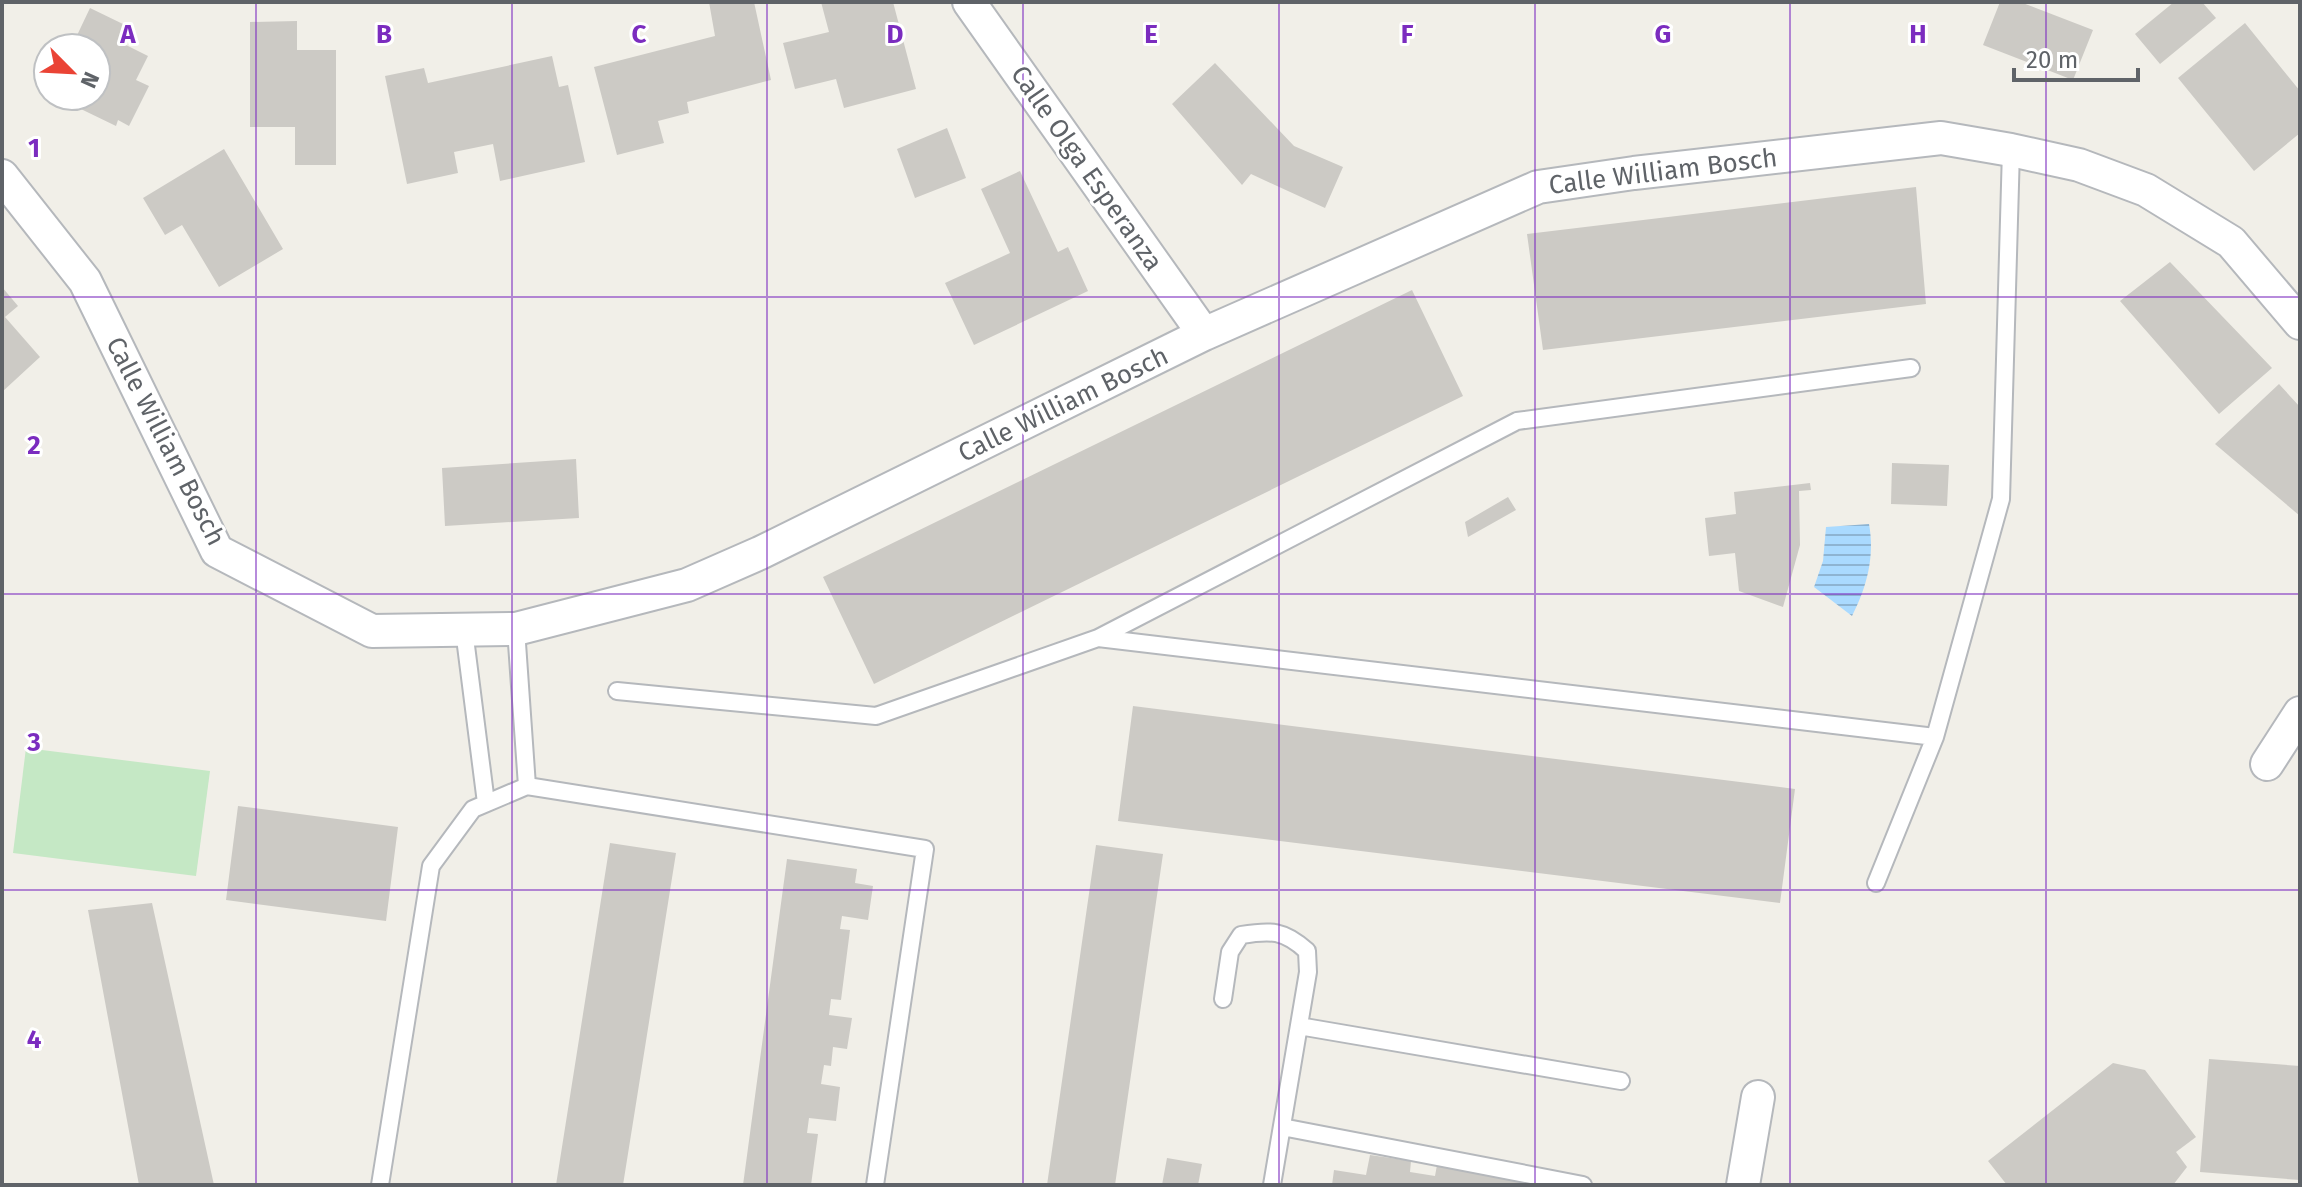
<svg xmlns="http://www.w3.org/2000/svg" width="2302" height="1187" font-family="'Fira Sans',sans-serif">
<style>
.garden{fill:#c5e8c5}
.water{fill:url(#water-rules)}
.building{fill:#cccac5}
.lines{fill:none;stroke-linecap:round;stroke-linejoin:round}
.lane-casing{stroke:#b5b8bc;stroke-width:20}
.street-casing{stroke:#b5b8bc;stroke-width:36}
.lane{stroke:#fff;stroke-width:16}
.street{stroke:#fff;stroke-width:32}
.grid{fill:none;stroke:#7b2cbf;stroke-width:2;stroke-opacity:0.55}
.labels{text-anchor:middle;stroke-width:6;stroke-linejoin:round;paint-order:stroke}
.street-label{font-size:26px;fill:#5f6368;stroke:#fff}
.grid-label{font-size:26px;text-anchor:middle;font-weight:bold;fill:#7b2cbf;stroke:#fff;stroke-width:6;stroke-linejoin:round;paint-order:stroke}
</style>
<defs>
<pattern id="water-rules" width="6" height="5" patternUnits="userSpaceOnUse" patternTransform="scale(2)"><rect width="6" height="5" fill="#aadaff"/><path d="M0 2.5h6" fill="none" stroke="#8eb4d2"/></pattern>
</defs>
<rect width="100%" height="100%" fill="#f1efe8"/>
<path class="garden" d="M26,748L210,771L196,876L13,853Z"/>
<path class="water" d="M1869,524C1875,556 1867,587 1852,616L1814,587L1823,561L1826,527Z"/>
<path class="building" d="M709,2H754L771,80L687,102L689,113L658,121L664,143L617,155L594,67L715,36Z
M821,2H893L916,89L844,108L836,79L795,89L783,43L829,32Z
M2000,2H2020L2093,30L2073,80L1983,45Z
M2174,2H2202L2216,18L2160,64L2135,34Z
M90,8L125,25L118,41L148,56L136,80L149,86L129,126L118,120L116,126L54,96H96V48H71Z
M297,21V50H336V165H295V127H250V22Z
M2245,23L2300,91V133L2254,171L2178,78Z
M552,56L559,87L568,85L585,162L500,181L493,144L454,152L458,173L407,184L385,76L424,68L428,83Z
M1215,63L1294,146L1343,167L1325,208L1251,174L1242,185L1172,104Z
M947,128L966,178L915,198L897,149Z
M224,149L283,249L219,287L182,225L165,235L143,198Z
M1020,171L1058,252L1068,247L1088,291L974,345L945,283L1010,253L981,189Z
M1916,187L1926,304L1543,350L1527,234Z
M2170,262L2272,368L2219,414L2120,301Z
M2,287L18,306L5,317L40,357L2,392Z
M1412,290L1463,396L874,684L823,577Z
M2279,384L2300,407V516L2215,444Z
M576,459L579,518L445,526L442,468Z
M1892,463L1949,465L1947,506L1891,504Z
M1810,483L1811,490L1799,491L1800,545L1783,607L1739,591L1735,553L1709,556L1705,518L1736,514L1734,492Z
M1508,497L1516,510L1468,537L1465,522Z
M1133,706L1795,789L1780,903L1118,821Z
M238,806L398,827L386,921L226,900Z
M610,843L676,853L623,1185H556Z
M1096,845L1163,854L1115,1185H1047Z
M787,859L857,869L855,883L873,886L868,920L842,916L840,929L850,930L841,1000L831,999L829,1015L852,1018L847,1049L833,1047L831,1066L824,1065L821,1084L840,1087L836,1121L809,1118L807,1133L818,1134L811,1185H743Z
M152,903L214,1185H139L88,910Z
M2209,1059L2300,1066V1180L2200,1172Z
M2113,1063L2145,1070L2196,1137L2176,1152L2187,1167L2173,1185H2007L1988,1161Z
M1370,1155L1411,1161L1410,1172L1435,1176L1437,1165L1525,1180L1524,1185H1332L1334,1170L1366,1175Z
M1167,1158L1202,1164L1198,1185H1162Z"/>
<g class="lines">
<defs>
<path id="lane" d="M516,629L527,786
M464,630L486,803
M1098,638L1517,421L1911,368
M617,691L876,716L1098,638L1935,737
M1876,883L1935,737L2001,499L2011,150
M1223,999L1230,952L1241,935C1271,930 1284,930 1307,951L1308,972L1272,1185
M1299,1026L1621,1081
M1282,1127L1583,1185
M380,1185L431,866L473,809L527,786L925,849L875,1185"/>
<path id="street" d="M969,2L1204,334
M2,176L85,281L217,551L372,631L516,629L687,585L760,553L1204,334L1538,187L1634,173L1941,138L2011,150L2079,165L2146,190L2231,242L2300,323
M2267,764L2300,713
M1743,1185L1758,1097"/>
</defs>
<use href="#lane" class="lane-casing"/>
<use href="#street" class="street-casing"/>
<use href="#lane" class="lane"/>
<use href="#street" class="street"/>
</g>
<path class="grid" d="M256,2V1185M512,2V1185M767,2V1185M1023,2V1185M1279,2V1185M1535,2V1185M1790,2V1185M2046,2V1185M2,297H2300M2,594H2300M2,890H2300"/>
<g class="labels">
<g class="street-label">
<text transform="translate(1087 168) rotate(55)" y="9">Calle Olga Esperanza</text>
<text transform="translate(1663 171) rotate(-7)" y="9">Calle William Bosch</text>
<text transform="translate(1063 404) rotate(-26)" y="9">Calle William Bosch</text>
<text transform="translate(166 441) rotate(63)" y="9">Calle William Bosch</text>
</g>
</g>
<g class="grid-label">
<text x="128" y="43">A</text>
<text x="384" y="43">B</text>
<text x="639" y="43">C</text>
<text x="895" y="43">D</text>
<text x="1151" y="43">E</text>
<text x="1407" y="43">F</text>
<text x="1663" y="43">G</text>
<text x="1918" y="43">H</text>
<text x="34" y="157">1</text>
<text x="34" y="454">2</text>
<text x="34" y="751">3</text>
<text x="34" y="1048">4</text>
</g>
<rect width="2302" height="1187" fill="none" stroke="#5f6368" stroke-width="8"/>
<g transform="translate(72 72) rotate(114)"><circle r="38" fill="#ffffff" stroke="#bfc1c3" stroke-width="2"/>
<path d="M0-6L14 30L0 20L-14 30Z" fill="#ea4335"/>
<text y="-12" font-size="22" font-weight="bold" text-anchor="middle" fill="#5f6368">N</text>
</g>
<path d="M2014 68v12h124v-12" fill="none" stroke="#5f6368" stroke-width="4"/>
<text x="2026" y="68" font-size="24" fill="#5f6368" stroke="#ffffff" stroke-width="6" paint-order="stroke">20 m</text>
</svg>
